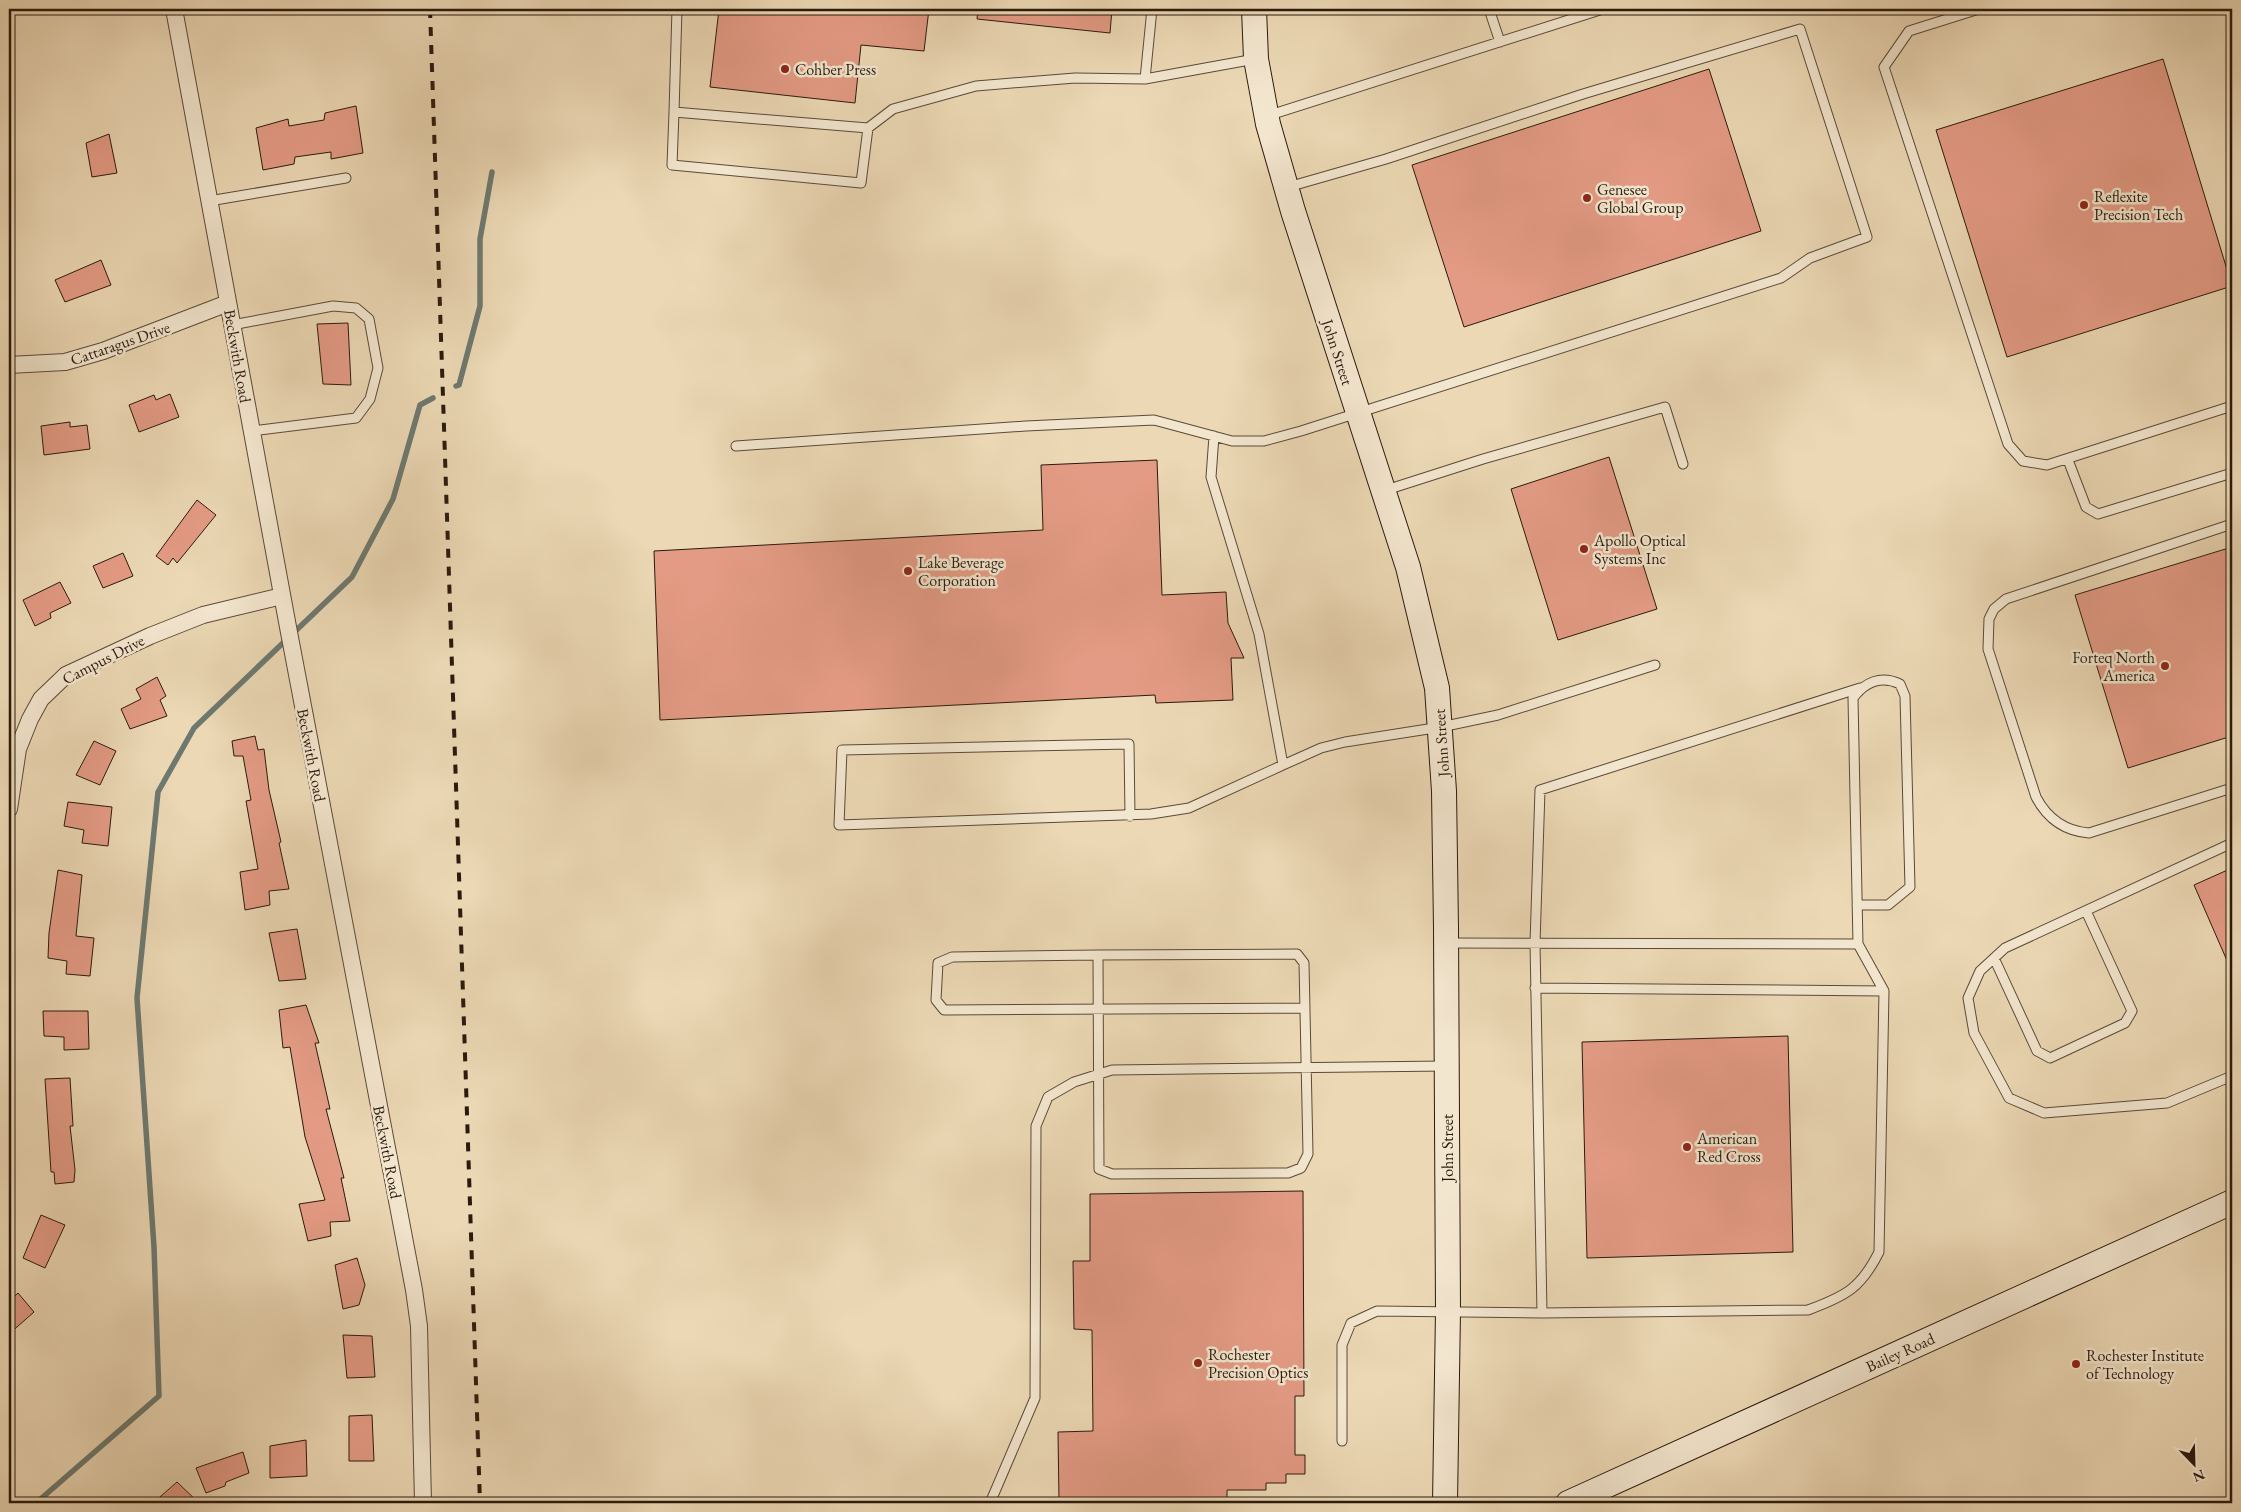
<svg xmlns="http://www.w3.org/2000/svg" width="2241" height="1512" font-family="'EB Garamond',serif">
<style>
.lines{fill:none;stroke-linecap:round;stroke-linejoin:round}
.stream{stroke:#6d7970;stroke-width:5.5}
.building{fill:#e49b85;stroke:#2a1a0e}
.lane-casing{stroke:#5a4a38;stroke-width:11}
.street-casing{stroke:#5a4a38;stroke-width:18}
.secondary-casing{stroke:#2a1a0e;stroke-width:26}
.lane{stroke:#f3e6cf;stroke-width:9}
.street{stroke:#f3e6cf;stroke-width:16}
.secondary{stroke:#f3e6cf;stroke-width:24}
.rail{stroke:#2a1a0e;stroke-width:4;stroke-dasharray:9 9;stroke-linecap:butt}
.poi-dot{fill:#8f2418;stroke:#f3e6cf;stroke-width:2}
.labels{text-anchor:middle;stroke-width:5;stroke-linejoin:round;paint-order:stroke}
.poi-label{font-size:16px;fill:#2a1a0e;stroke:#f3e6cf;text-anchor:start}
.street-label{font-size:16px;fill:#2a1a0e;stroke:#f3e6cf}
</style>
<rect width="100%" height="100%" fill="#ecd8b5"/>
<filter id="stains"><feTurbulence type="fractalNoise" baseFrequency=".004" numOctaves="4"/><feColorMatrix values="0 0 0 0 .2 0 0 0 0 .09 0 0 0 0 .02 0 0 0 .5 -.17"/></filter>
<radialGradient id="worn" r=".72"><stop offset=".6" stop-color="#630" stop-opacity="0"/><stop offset="1" stop-color="#630" stop-opacity=".3"/></radialGradient>
<g class="lines">
<path class="stream" d="M456,386L459,385L480,306V239L492,172
M36,1503L159,1396L154,1247L137,998L158,792L194,728L352,577L393,499L420,405L433,398"/>
</g>
<path class="building" d="M719,9H929L924,51L861,45L855,103L710,87Z
M978,9H1112L1110,33L977,19Z
M2163,59L2232,286L2007,357L1936,130Z
M1709,69L1761,231L1464,327L1412,165Z
M356,106L363,153L331,159V152L295,157L294,164L263,170L256,128L288,119L289,126L324,120L325,113Z
M109,134L117,173L92,177L86,143Z
M101,260L111,285L65,302L55,280Z
M348,323L351,385L323,384L317,324Z
M170,394L179,417L139,432L129,405L154,395L156,400Z
M70,422V427L87,425L90,449L44,455L41,426Z
M1609,457L1657,609L1558,640L1511,489Z
M1157,460L1162,595L1226,592L1228,623L1244,658H1231L1233,700L1156,703L1155,695L660,720L654,551L1043,530L1041,465Z
M197,500L216,515L177,563L173,558L168,565L156,556Z
M2232,547V736L2128,768L2075,595Z
M123,553L133,576L103,588L93,566Z
M60,582L71,603L50,613L51,618L35,626L23,600Z
M157,677L166,696L160,700L167,716L130,729L121,709L141,699L136,689Z
M255,736L258,750L264,749L269,790L281,842L279,843L289,889L269,891L270,905L245,910L240,872L258,869L246,801L251,800L243,756H234L232,741Z
M94,741L116,751L100,785L76,775Z
M68,802L112,807L108,846L82,843L84,830L64,826Z
M2232,868V972L2194,885Z
M58,870L82,875L76,936L94,938L90,976L66,974L67,961L48,958L49,933Z
M297,929L306,979L279,981L269,933Z
M306,1005L319,1043H315L330,1109H326L344,1178H341L350,1221L330,1222L331,1236L308,1241L299,1204L325,1200L305,1137L290,1047L283,1048L279,1010Z
M43,1011H88L89,1049L64,1050V1037L44,1036Z
M1788,1036L1793,1252L1587,1258L1582,1042Z
M70,1078L73,1126H70L75,1170L74,1182L55,1184L54,1172H51L45,1079Z
M1303,1191L1304,1396H1295V1455H1305V1474H1286V1483H1266V1490H1227V1498L1059,1500L1058,1432L1093,1431L1092,1330L1074,1329L1073,1261H1090V1194Z
M41,1215L65,1225L45,1268L23,1258Z
M357,1258L365,1285L359,1305L343,1309L335,1265Z
M18,1293L34,1312L9,1334V1301Z
M343,1335L372,1336L375,1377L347,1378Z
M372,1415L374,1461H349V1416Z
M306,1440L307,1476L270,1478V1446Z
M243,1452L249,1473L226,1482L225,1486L206,1493L196,1468Z
M177,1482L199,1503H153Z"/>
<g class="lines">
<defs>
<path id="lane" d="M677,9L674,112L868,128L893,109L976,86L1075,78L1145,79
M1152,9L1145,79L1255,59
M1489,9L1500,42
M1979,9L1909,31L1884,67L2008,444L2023,461L2047,465L2232,406
M674,112L672,165L861,183L868,128
M1267,116L1603,9
M209,201L346,178
M232,325L333,306L356,308L369,319L378,368L370,399L356,418L252,431
M1214,436L1211,477L1259,634L1283,765L1321,748L1345,742L1441,727L1498,715L1655,665
M736,446L1026,426L1154,420L1232,441H1264L1301,431L1781,278L1810,258L1867,237L1800,29L1583,94L1386,159L1288,187
M2068,460L2086,507L2098,514L2232,473
M1383,491L1483,459L1665,407L1683,464
M2232,524L2006,599L1994,609L1989,619L1988,649L2036,797C2047,818 2065,831 2089,833L2232,788
M1130,816L1129,744L842,750L839,825L1151,814L1189,808L1283,765
M2232,843L2005,948L1980,971L1968,998L1974,1033L2009,1098L2044,1113L2167,1103L2232,1076
M1857,905H1888L1910,887L1905,696L1900,684C1881,675 1865,682 1853,698L1858,944
M1297,954L1304,963L1308,1154L1301,1168L1288,1173L1112,1174L1099,1169L1098,955Z
M1098,955L952,957L938,963L936,1000L944,1010L1305,1008
M1994,958L2037,1051L2050,1058L2125,1023L2132,1011L2086,911
M1535,988L1884,991
M1542,1313L1535,943L1540,790L1860,688
M1342,1441V1345L1351,1323L1377,1311L1542,1313L1808,1310C1846,1296 1861,1288 1879,1252L1884,991L1858,944L1446,943
M990,1503L1035,1398L1036,1126L1048,1097L1074,1082L1112,1070L1447,1066"/>
<path id="street" d="M174,9L288,627L414,1290L419,1326L423,1503
M9,365L65,362L103,351L228,303
M9,809L18,749L30,719L41,699L66,675L150,636L203,615L282,596"/>
<path id="secondary" d="M1254,9L1256,59L1268,124L1293,211L1408,567L1437,688L1444,791L1446,928L1448,1311L1445,1503
M1568,1503L2232,1202"/>
</defs>
<use href="#lane" class="lane-casing"/>
<use href="#street" class="street-casing"/>
<use href="#secondary" class="secondary-casing"/>
<use href="#lane" class="lane"/>
<use href="#street" class="street"/>
<use href="#secondary" class="secondary"/>
<path class="rail" d="M430,9L480,1503"/>
</g>
<g class="poi-dot">
<circle cx="785" cy="69" r="5"/>
<circle cx="1587" cy="198" r="5"/>
<circle cx="2084" cy="205" r="5"/>
<circle cx="1584" cy="549" r="5"/>
<circle cx="908" cy="571" r="5"/>
<circle cx="2165" cy="666" r="5"/>
<circle cx="1687" cy="1147" r="5"/>
<circle cx="1198" cy="1363" r="5"/>
<circle cx="2076" cy="1364" r="5"/>
</g>
<g class="labels">
<g class="poi-label">
<text x="795" y="75">Cohber Press</text>
<text x="1597" y="195">Genesee<tspan x="1597" dy="18">Global Group</tspan></text>
<text x="2094" y="202">Reflexite<tspan x="2094" dy="18">Precision Tech</tspan></text>
<text x="1594" y="546">Apollo Optical<tspan x="1594" dy="18">Systems Inc</tspan></text>
<text x="918" y="568">Lake Beverage<tspan x="918" dy="18">Corporation</tspan></text>
<text x="2155" y="663" text-anchor="end">Forteq North<tspan x="2155" dy="18">America</tspan></text>
<text x="1697" y="1144">American<tspan x="1697" dy="18">Red Cross</tspan></text>
<text x="1208" y="1360">Rochester<tspan x="1208" dy="18">Precision Optics</tspan></text>
<text x="2086" y="1361">Rochester Institute<tspan x="2086" dy="18">of Technology</tspan></text>
</g>
<g class="street-label">
<text transform="translate(120 343) rotate(-19)" y="6">Cattaragus Drive</text>
<text transform="translate(1338 352) rotate(72)" y="6">John Street</text>
<text transform="translate(238 356) rotate(80)" y="6">Beckwith Road</text>
<text transform="translate(103 659) rotate(-27)" y="6">Campus Drive</text>
<text transform="translate(1441 743) rotate(-94)" y="6">John Street</text>
<text transform="translate(312 755) rotate(79)" y="6">Beckwith Road</text>
<text transform="translate(1447 1148) rotate(-90)" y="6">John Street</text>
<text transform="translate(388 1152) rotate(79)" y="6">Beckwith Road</text>
<text transform="translate(1900 1352) rotate(-24)" y="6">Bailey Road</text>
</g>
</g>
<rect width="2241" height="1512" fill="none" stroke="#ecd8b5" stroke-width="30"/>
<rect x="10" y="10" width="2221" height="1492" fill="none" stroke="#2a1a0e" stroke-width="2.5"/>
<rect x="15" y="15" width="2211" height="1482" fill="none" stroke="#2a1a0e"/>
<g transform="translate(2194 1464) rotate(157)" stroke="#f3e6cf" stroke-width="4" paint-order="stroke">
<path d="M0-4L9 19L0 12L-9 19Z" fill="#2a1a0e"/>
<text y="-8" font-size="14" font-weight="bold" text-anchor="middle" fill="#2a1a0e">N</text>
</g>
<rect width="100%" height="100%" filter="url(#stains)"/>
<rect width="100%" height="100%" fill="url(#worn)"/>
</svg>
